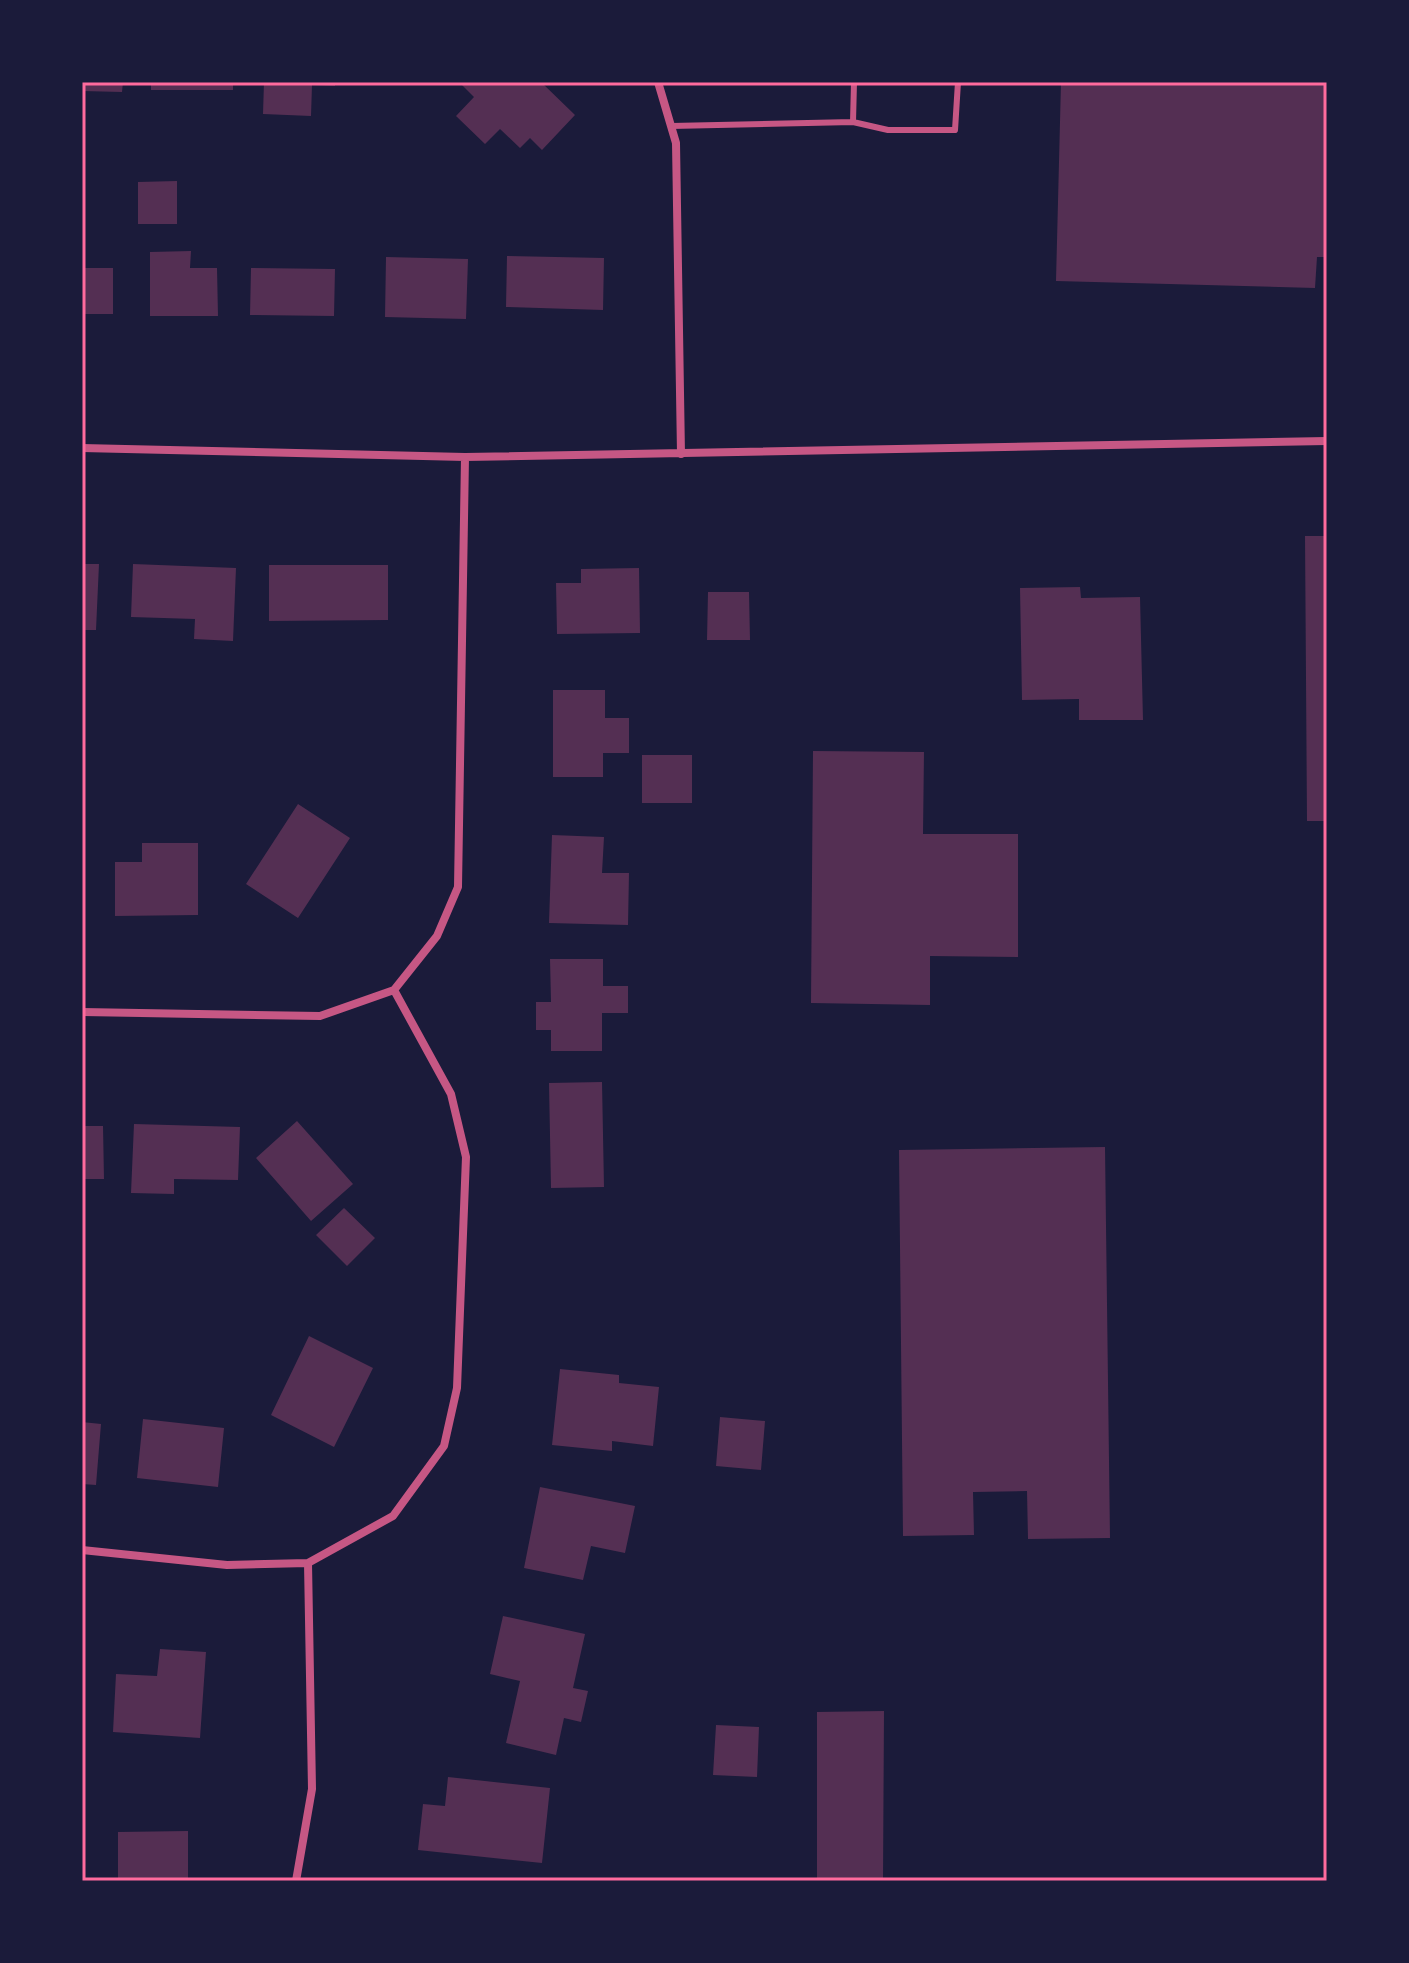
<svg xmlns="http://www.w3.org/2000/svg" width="1409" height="1963" font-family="Lato,sans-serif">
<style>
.building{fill:#542f53}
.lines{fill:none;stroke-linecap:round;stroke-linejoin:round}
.service{stroke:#c65784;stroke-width:6}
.minor{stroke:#c65784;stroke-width:8}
.neatline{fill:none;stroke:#ff6b9d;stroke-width:3}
</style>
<rect width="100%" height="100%" fill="#1b1b3a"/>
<path class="building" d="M82,82H123L122,92L82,91Z
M151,82H233V90H151Z
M264,82H335V86L312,85L311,116L263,114Z
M459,82H541L575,115L542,150L530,138L520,148L500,129L485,144L456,116L474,97Z
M1061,82H1327V257H1317L1315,288L1056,281Z
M177,181V224H138V182Z
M191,251L190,268H217L218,316H150V252Z
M507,256L604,258L603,310L506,307Z
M386,257L468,259L466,319L385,317Z
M82,268H113V314H82Z
M251,268L335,269L334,316L250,315Z
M1305,536H1327V821H1307Z
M82,564H99L96,630H82Z
M133,564L236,568L233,641L194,639L195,619L131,617Z
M269,565H388V620L269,621Z
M639,568L640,633L557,634L556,583H581V569Z
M1080,587L1081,598L1140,597L1143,720H1079V699L1022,700L1020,588Z
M708,592H749L750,640H707Z
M553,690H605V718H629V753H603V777H553Z
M813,751L924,752L923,834H1018V957L930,956V1005L811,1003Z
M642,755H692V803H642Z
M298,804L350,838L298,918L246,884Z
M552,835L604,837L602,873H629L628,925L549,923Z
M142,843H198V915L115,916V862H142Z
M550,959H603V986H628V1013H602V1051H551V1030H536V1002H551Z
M602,1082L604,1187L551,1188L549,1083Z
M297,1121L353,1184L311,1221L256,1158Z
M134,1124L240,1127L238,1180L174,1179V1194L131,1193Z
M82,1126H103L104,1179H82Z
M1105,1147L1110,1538L1028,1539L1027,1491L973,1492L974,1535L903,1536L899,1150Z
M344,1208L375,1238L347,1266L316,1235Z
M309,1336L373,1368L334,1447L271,1415Z
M560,1369L619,1375V1383L659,1387L653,1446L612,1441V1451L552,1445Z
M720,1417L765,1421L761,1470L716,1466Z
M143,1419L224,1428L218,1487L137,1478Z
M82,1422L101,1424L96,1485L82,1484Z
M540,1487L635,1506L625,1553L591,1546L583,1580L524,1568Z
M503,1616L585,1634L573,1688L588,1691L581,1722L564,1718L556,1755L506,1743L520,1681L490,1674Z
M160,1649L206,1652L200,1738L113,1732L116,1674L157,1676Z
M884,1711L883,1881H817V1712Z
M716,1725L759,1727L757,1777L713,1775Z
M448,1777L550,1788L542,1863L418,1850L423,1804L445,1806Z
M188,1831V1881H118V1832Z"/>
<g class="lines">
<path class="service" d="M853,122L854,82
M671,126L853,122L888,130H955L958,82"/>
<path class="minor" d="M658,82L676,143L681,454
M82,448L465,457L1327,441
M394,990L437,936L458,887L465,457
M82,1012L320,1016L394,990
M82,1550L227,1565L308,1563L393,1516L444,1446L457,1388L466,1157L451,1094L394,990
M296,1881L312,1789L308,1563"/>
</g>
<rect width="1409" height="1963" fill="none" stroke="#1b1b3a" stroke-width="168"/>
<rect x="84" y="84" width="1241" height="1795" class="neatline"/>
</svg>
